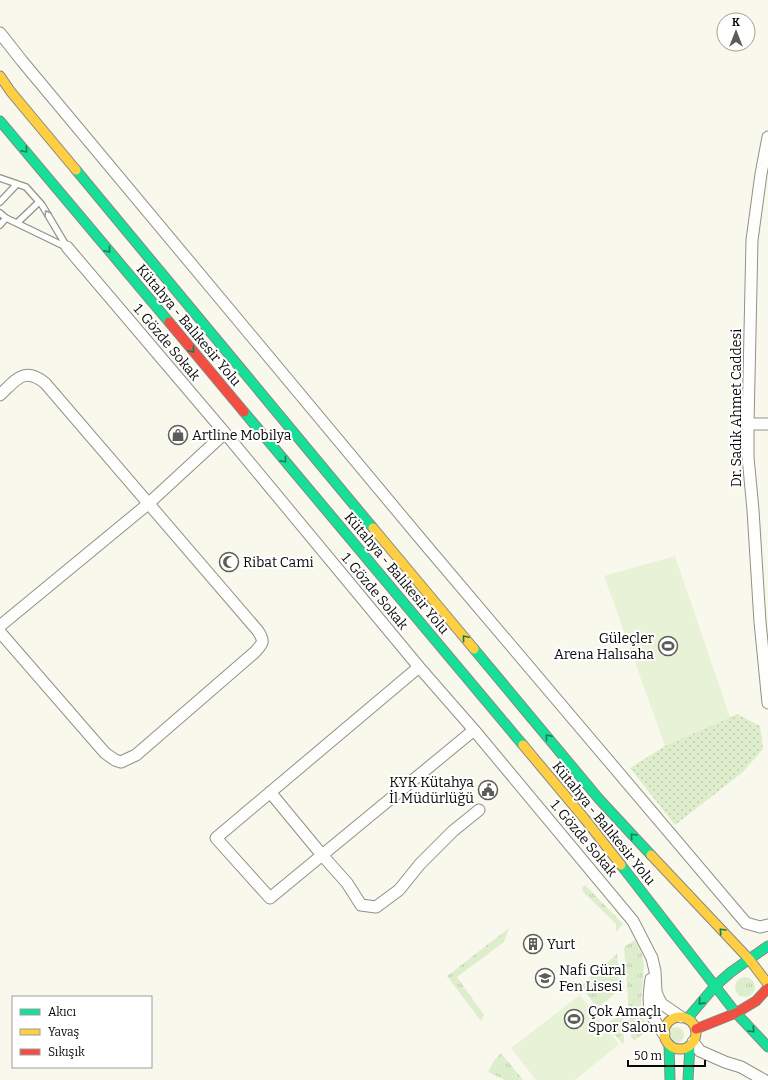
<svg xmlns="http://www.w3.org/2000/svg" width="768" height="1080" font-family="Bitter,serif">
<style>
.grass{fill:url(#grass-tufts)}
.park{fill:url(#park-dots)}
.pitch{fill:#e8f2d7}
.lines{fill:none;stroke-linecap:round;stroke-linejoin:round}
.lane-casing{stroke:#91918b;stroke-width:8}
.street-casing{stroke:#91918b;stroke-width:13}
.fast-casing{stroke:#888782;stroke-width:11}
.slow-casing{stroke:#888782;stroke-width:11}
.jam-casing{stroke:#888782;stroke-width:11}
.lane{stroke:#fefefc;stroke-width:5.5}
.street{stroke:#fefefc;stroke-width:11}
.fast{stroke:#16e098;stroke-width:9}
.slow{stroke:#ffcf43;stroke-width:9}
.jam{stroke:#f24e42;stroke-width:9}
.oneway{stroke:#107f58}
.oneway2{stroke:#9c9c9b}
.labels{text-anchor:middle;stroke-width:4;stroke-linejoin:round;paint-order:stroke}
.street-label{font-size:14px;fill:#090909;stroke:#fff}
.poi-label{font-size:14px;fill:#090909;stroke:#fff;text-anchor:start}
</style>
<defs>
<pattern id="grass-tufts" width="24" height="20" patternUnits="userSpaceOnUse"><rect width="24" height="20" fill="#deeecd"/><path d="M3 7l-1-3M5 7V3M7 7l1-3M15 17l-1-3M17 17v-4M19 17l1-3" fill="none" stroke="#bdcbaf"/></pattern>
<pattern id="park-dots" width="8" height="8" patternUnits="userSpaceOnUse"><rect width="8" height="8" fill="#deeecd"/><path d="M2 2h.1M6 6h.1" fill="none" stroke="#bdcbaf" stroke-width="1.8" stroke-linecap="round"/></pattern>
</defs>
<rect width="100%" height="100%" fill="#f9f8ec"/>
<path class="grass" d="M585,885L623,924L616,932V924L583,892L582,888Z
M509,928L504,942L457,977L484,1015L481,1021L447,976Z
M635,940L642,954L644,966L641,1004L643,1017L649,1029L634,1041L631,1037L624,947Z
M617,954L620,989L598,1008L580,986Z
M735 987a10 10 0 1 1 20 0a10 10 0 1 1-20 0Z
M622,1012L624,1042L623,1044L614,1034L617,1031L609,1022Z
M668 1035a8 8 0 1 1 16 0a8 8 0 1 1-16 0Z
M501,1053L523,1080H505L488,1072L493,1062Z"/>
<path class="park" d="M737,714L760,726L763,749L743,772L675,825L630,768L665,746Z"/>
<path class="pitch" d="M675,556L730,717L665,746L604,576Z
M580,995L619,1044L575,1080H536L511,1048Z"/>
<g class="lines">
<defs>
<path id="lane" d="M0,178L26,187L42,205L67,247
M0,202L17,184
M0,213L6,218L66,247
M17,223L39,202
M0,225L6,218"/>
<path id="street" d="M0,33L22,61L424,543L746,923L760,927L768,925
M768,137L761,174L752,240L748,424V457L753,510L760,622L768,703
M67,247L225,433L419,667L474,730L633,921L652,958L655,971L656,992L659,999L662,1004L681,1017
M0,395C16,380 24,366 45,383L258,631C265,642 263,643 255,652L136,755L121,762L115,760L105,753L0,632
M748,424H768
M0,626L148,504L225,433
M419,667L216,838L270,898L474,730
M270,792L322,855L347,883L361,905L376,907L399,890L420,864L453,831L479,810
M651,979C647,1005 648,1014 664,1034
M693,1042L700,1051L725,1062L741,1067L764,1080"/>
<path id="fast" d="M0,121L169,322
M76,170L373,528
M244,412L523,745
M474,649L599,799L651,855
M621,865L736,1013L768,1047
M687,1019L715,986L731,972L768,946
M669,1044L670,1080
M688,1080L690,1045"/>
<path id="slow" d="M0,76L11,92L76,170
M373,528L474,649
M523,745L584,818L621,865
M651,855L749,959L768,984
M664 1033a16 16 0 1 1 32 0a16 16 0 1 1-32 0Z"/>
<path id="jam" d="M169,322L244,412
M696,1029L736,1013L756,1001L768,988"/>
</defs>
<use href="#lane" class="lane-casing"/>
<use href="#street" class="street-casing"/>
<use href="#fast" class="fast-casing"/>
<use href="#slow" class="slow-casing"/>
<use href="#jam" class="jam-casing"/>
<use href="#lane" class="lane"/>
<use href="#street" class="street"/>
<use href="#fast" class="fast"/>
<use href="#slow" class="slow"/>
<use href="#jam" class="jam"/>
</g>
<defs><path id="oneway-chevron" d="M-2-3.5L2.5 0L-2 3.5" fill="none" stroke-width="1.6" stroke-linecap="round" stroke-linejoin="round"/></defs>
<g class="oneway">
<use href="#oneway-chevron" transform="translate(25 150) rotate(50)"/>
<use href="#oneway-chevron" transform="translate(108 250) rotate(50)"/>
<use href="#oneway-chevron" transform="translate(192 350) rotate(50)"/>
<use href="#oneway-chevron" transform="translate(284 460) rotate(50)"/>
<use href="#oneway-chevron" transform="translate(465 638) rotate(-130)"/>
<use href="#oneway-chevron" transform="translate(548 737) rotate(-130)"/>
<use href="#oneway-chevron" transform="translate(633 836) rotate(-133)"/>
<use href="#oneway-chevron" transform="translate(722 931) rotate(-133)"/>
<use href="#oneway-chevron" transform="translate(701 1002) rotate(132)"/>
<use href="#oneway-chevron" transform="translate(752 1030) rotate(47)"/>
</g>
<use class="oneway2" href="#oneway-chevron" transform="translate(47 213) rotate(-120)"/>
<defs>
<symbol id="shop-ring" viewBox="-11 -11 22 22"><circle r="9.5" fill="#fff" stroke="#5d5d58" stroke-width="1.5"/><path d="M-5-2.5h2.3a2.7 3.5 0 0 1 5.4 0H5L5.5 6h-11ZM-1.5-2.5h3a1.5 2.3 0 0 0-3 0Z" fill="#5d5d58"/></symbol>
<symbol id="mosque-ring" viewBox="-11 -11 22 22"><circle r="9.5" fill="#fff" stroke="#5d5d58" stroke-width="1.5"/><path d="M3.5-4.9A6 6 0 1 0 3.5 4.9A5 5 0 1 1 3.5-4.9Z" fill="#5d5d58"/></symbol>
<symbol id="stadium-ring" viewBox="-11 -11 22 22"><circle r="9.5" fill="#fff" stroke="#5d5d58" stroke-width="1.5"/><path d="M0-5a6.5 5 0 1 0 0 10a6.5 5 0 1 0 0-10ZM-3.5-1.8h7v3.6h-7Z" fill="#5d5d58"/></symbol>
<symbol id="civic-ring" viewBox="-11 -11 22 22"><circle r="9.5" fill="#fff" stroke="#5d5d58" stroke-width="1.5"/><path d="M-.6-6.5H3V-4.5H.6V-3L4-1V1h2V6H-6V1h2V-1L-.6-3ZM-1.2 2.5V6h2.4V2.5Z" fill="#5d5d58"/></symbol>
<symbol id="building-ring" viewBox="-11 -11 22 22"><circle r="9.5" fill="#fff" stroke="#5d5d58" stroke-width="1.5"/><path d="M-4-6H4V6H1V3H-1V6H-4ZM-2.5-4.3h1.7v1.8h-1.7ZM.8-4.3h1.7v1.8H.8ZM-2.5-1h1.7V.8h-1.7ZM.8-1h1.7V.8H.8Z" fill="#5d5d58"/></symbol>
<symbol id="school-ring" viewBox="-11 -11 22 22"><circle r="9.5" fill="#fff" stroke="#5d5d58" stroke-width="1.5"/><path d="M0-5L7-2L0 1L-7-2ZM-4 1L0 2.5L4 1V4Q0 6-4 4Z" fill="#5d5d58"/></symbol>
</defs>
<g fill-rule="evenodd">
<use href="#shop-ring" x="167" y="424" width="22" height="22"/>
<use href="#mosque-ring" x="218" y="551" width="22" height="22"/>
<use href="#stadium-ring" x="657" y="635" width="22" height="22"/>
<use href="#civic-ring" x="477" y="779" width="22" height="22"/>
<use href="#building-ring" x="522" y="933" width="22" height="22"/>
<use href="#school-ring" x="534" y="967" width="22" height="22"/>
<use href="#stadium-ring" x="563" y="1008" width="22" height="22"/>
</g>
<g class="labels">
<g class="street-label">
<text transform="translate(189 325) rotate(50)" y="5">Kütahya - Balıkesir Yolu</text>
<text transform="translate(167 342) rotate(50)" y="5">1. Gözde Sokak</text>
<text transform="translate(736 408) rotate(-90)" y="5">Dr. Sadık Ahmet Caddesi</text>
<text transform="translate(397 573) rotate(50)" y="5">Kütahya - Balıkesir Yolu</text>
<text transform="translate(375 591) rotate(50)" y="5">1. Gözde Sokak</text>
<text transform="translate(604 823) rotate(51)" y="5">Kütahya - Balıkesir Yolu</text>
<text transform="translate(584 838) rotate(50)" y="5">1. Gözde Sokak</text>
</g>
<g class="poi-label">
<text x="192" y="440">Artline Mobilya</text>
<text x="243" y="567">Ribat Cami</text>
<text x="654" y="643" text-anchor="end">Güleçler<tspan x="654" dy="16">Arena Halısaha</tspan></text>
<text x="474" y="787" text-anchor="end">KYK Kütahya<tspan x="474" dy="16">İl Müdürlüğü</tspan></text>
<text x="547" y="949">Yurt</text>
<text x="559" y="975">Nafi Güral<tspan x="559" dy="16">Fen Lisesi</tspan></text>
<text x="588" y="1016">Çok Amaçlı<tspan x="588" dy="16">Spor Salonu</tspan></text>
</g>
</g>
<rect x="12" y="996" width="140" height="72" fill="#ffffff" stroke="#9d9d9d"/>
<rect x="20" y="1009" width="20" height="6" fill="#16e098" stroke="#9d9d9d"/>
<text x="48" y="1016" font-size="12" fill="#090909">Akıcı</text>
<rect x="20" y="1029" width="20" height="6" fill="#ffcf43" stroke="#9d9d9d"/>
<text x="48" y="1036" font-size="12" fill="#090909">Yavaş</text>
<rect x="20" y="1049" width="20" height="6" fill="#f24e42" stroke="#9d9d9d"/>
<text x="48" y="1056" font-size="12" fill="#090909">Sıkışık</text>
<g transform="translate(736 32)"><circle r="19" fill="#ffffff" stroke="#9d9d9d"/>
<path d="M0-3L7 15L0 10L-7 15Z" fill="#5d5d58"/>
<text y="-6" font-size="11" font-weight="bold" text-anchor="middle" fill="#090909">K</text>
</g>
<path d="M628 1060v6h77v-6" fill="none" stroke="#090909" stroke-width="2"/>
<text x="634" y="1060" font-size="12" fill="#090909" stroke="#ffffff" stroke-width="3" paint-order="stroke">50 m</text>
</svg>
